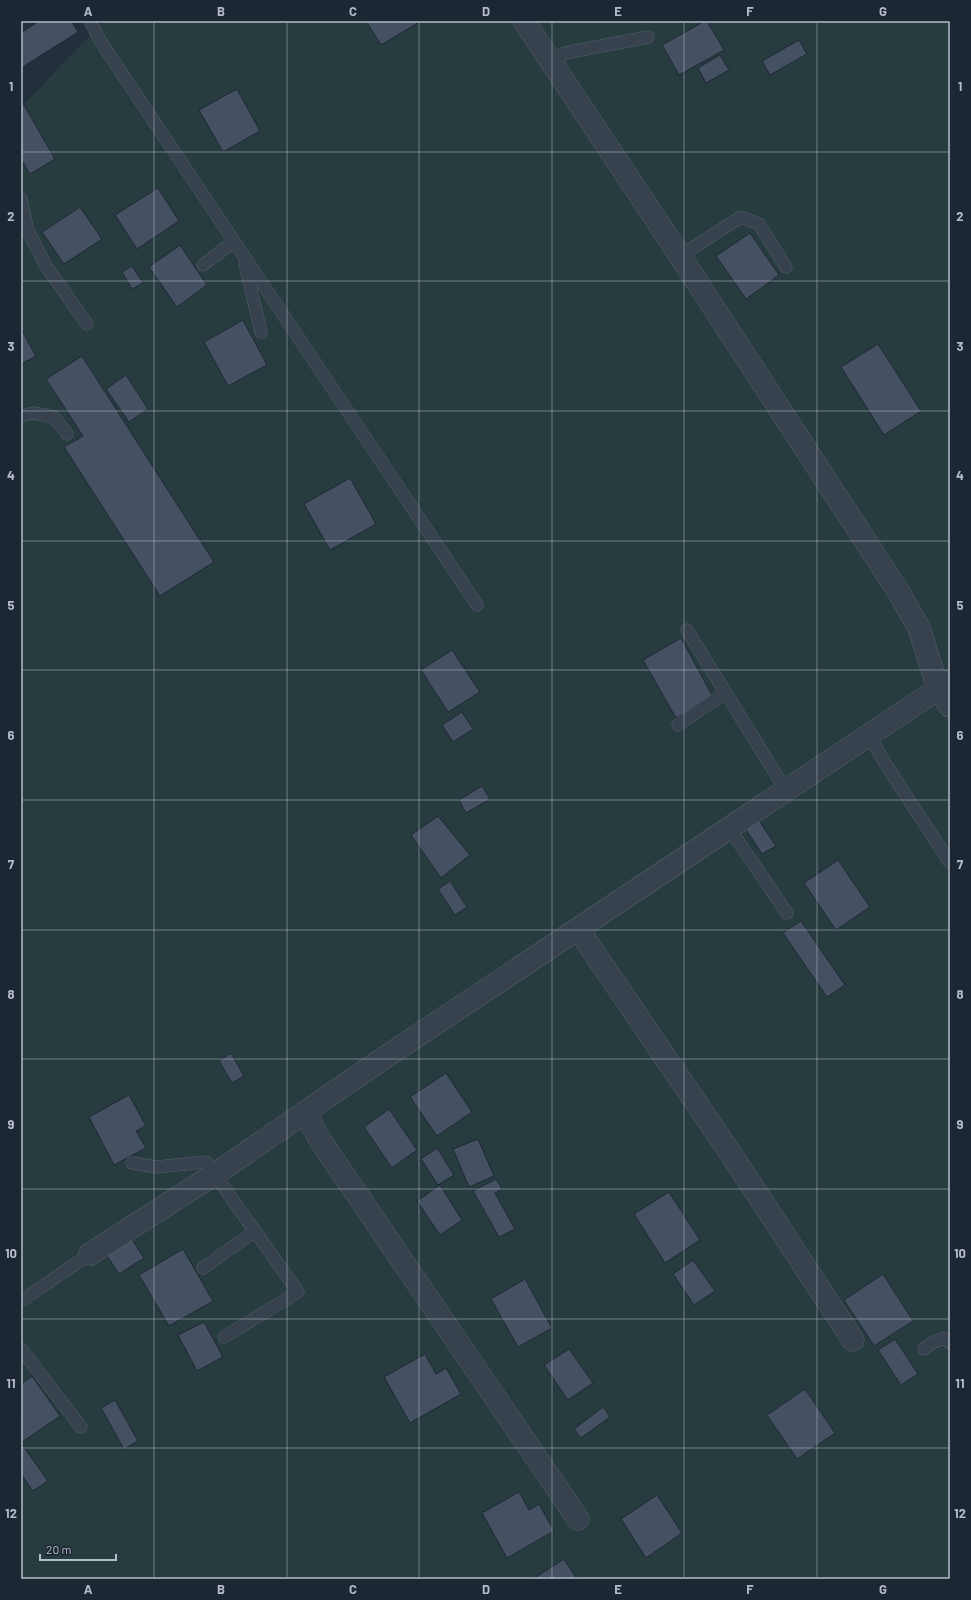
<svg xmlns="http://www.w3.org/2000/svg" width="971" height="1600" font-family="Barlow,sans-serif">
<style>
.green{fill:#263c3f}
.building{fill:#455162;stroke:#1f2835}
.lines{fill:none;stroke-linecap:round;stroke-linejoin:round}
.lane-casing{stroke:#565f6c;stroke-width:13}
.street-casing{stroke:#565f6c;stroke-width:23}
.lane{stroke:#38414e;stroke-width:12}
.street{stroke:#38414e;stroke-width:22}
.grid{fill:none;stroke:#b4bcc9;stroke-width:1;stroke-opacity:0.55}
.neatline{fill:none;stroke:#b4bcc9;stroke-width:1.5}
.grid-label{font-size:13px;text-anchor:middle;font-weight:bold;fill:#b4bcc9}
</style>
<rect width="100%" height="100%" fill="#242f3e"/>
<path class="green" d="M104,21H950V1579H21V107Z"/>
<path class="building" d="M39,21H71L78,32L21,68V33Z
M366,21H421L381,45Z
M705,21H707L724,50L679,75L662,45Z
M799,40L807,54L770,75L762,61Z
M720,55L729,70L706,83L698,68Z
M237,89L260,131L223,152L199,110Z
M21,100L55,159L30,174L21,159Z
M158,188L179,221L137,249L115,215Z
M80,207L102,239L64,264L42,232Z
M750,233L779,275L746,299L716,256Z
M180,245L207,285L177,307L149,267Z
M132,266L143,283L132,289L122,272Z
M243,320L267,365L228,386L204,342Z
M21,329L36,356L21,364Z
M878,344L921,411L884,435L841,367Z
M82,356L214,562L160,596L64,447L83,436L46,379Z
M126,375L148,409L129,422L106,389Z
M350,478L376,524L330,550L304,504Z
M681,638L713,697L676,718L643,660Z
M452,650L480,692L448,712L421,670Z
M462,712L473,729L453,742L442,725Z
M482,786L490,799L466,813L459,800Z
M438,816L470,855L441,878L411,835Z
M756,816L776,846L762,854L743,825Z
M838,860L870,907L836,930L804,883Z
M450,881L467,907L455,915L438,889Z
M801,921L845,985L827,997L783,933Z
M231,1053L244,1076L232,1083L219,1061Z
M446,1073L472,1112L437,1136L410,1097Z
M129,1095L146,1126L136,1131L146,1148L114,1165L89,1117Z
M389,1109L417,1150L392,1168L364,1127Z
M478,1139L494,1176L469,1187L453,1149Z
M437,1148L454,1175L438,1185L421,1159Z
M496,1179L502,1189L495,1193L515,1229L499,1237L473,1191Z
M440,1185L462,1220L440,1235L417,1201Z
M669,1192L700,1240L665,1263L634,1214Z
M129,1235L144,1258L119,1274L104,1251Z
M183,1249L213,1301L169,1326L139,1275Z
M693,1260L715,1291L694,1305L673,1274Z
M883,1274L913,1321L874,1346L844,1300Z
M525,1279L552,1328L518,1347L491,1299Z
M204,1322L223,1357L197,1371L178,1335Z
M895,1339L918,1374L901,1385L878,1350Z
M569,1349L593,1383L568,1400L544,1365Z
M425,1354L436,1374L446,1368L461,1394L410,1423L384,1377Z
M32,1376L60,1416L22,1442L21,1384Z
M805,1389L835,1433L797,1459L767,1415Z
M115,1400L138,1441L124,1449L101,1408Z
M603,1407L610,1417L581,1438L574,1429Z
M23,1446L48,1481L33,1491L21,1474V1447Z
M519,1492L529,1510L539,1504L554,1531L507,1558L482,1513Z
M657,1495L682,1533L646,1558L621,1519Z
M564,1559L577,1579H533Z"/>
<g class="lines">
<defs>
<path id="lane" d="M90,21L101,42L477,605
M551,61L565,53L648,37
M21,199L28,231L46,266L87,324
M680,256L741,217L759,224L786,267
M245,264L261,332
M203,265L233,242
M21,416L33,413L54,417L67,434
M687,630L777,776L787,789
M678,725L725,693
M866,736L874,744L883,760L950,863
M729,828L787,913
M132,1163L156,1167L206,1162L298,1292L224,1337
M203,1268L255,1231
M21,1301L90,1254
M21,1349L81,1427
M924,1349L932,1343L944,1338L950,1343"/>
<path id="street" d="M524,21L669,239L898,591L919,628L938,688L950,706
M578,929L731,1154L853,1340
M305,1112L318,1137L578,1519
M90,1254L224,1168L381,1060L950,681"/>
</defs>
<use href="#lane" class="lane-casing"/>
<use href="#street" class="street-casing"/>
<use href="#lane" class="lane"/>
<use href="#street" class="street"/>
</g>
<path class="grid" d="M154,21V1579M287,21V1579M419,21V1579M552,21V1579M684,21V1579M817,21V1579M21,152H950M21,281H950M21,411H950M21,541H950M21,670H950M21,800H950M21,930H950M21,1059H950M21,1189H950M21,1319H950M21,1448H950"/>
<rect width="971" height="1600" fill="none" stroke="#1d2633" stroke-width="44"/>
<path d="M40 1554v6h76v-6" fill="none" stroke="#b4bcc9" stroke-width="2"/>
<text x="46" y="1554" font-size="12" fill="#b4bcc9" stroke="#1d2633" stroke-width="3" paint-order="stroke">20 m</text>
<rect x="22" y="22" width="927" height="1556" class="neatline"/>
<g class="grid-label">
<text x="88" y="16">A</text>
<text x="221" y="16">B</text>
<text x="353" y="16">C</text>
<text x="486" y="16">D</text>
<text x="618" y="16">E</text>
<text x="750" y="16">F</text>
<text x="883" y="16">G</text>
<text x="11" y="91">1</text>
<text x="960" y="91">1</text>
<text x="11" y="221">2</text>
<text x="960" y="221">2</text>
<text x="11" y="351">3</text>
<text x="960" y="351">3</text>
<text x="11" y="480">4</text>
<text x="960" y="480">4</text>
<text x="11" y="610">5</text>
<text x="960" y="610">5</text>
<text x="11" y="740">6</text>
<text x="960" y="740">6</text>
<text x="11" y="869">7</text>
<text x="960" y="869">7</text>
<text x="11" y="999">8</text>
<text x="960" y="999">8</text>
<text x="11" y="1129">9</text>
<text x="960" y="1129">9</text>
<text x="11" y="1258">10</text>
<text x="960" y="1258">10</text>
<text x="11" y="1388">11</text>
<text x="960" y="1388">11</text>
<text x="11" y="1518">12</text>
<text x="960" y="1518">12</text>
<text x="88" y="1594">A</text>
<text x="221" y="1594">B</text>
<text x="353" y="1594">C</text>
<text x="486" y="1594">D</text>
<text x="618" y="1594">E</text>
<text x="750" y="1594">F</text>
<text x="883" y="1594">G</text>
</g>
</svg>
